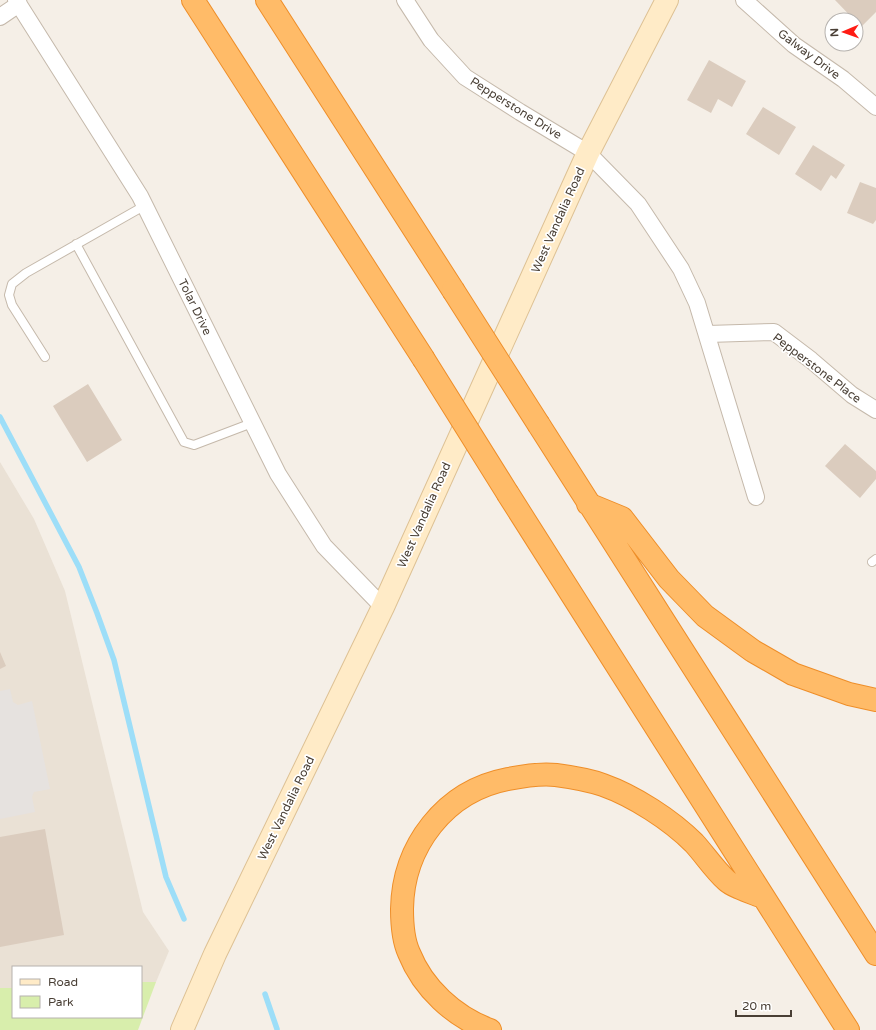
<svg xmlns="http://www.w3.org/2000/svg" width="876" height="1030" font-family="'Varela Round',sans-serif">
<style>
.residential{fill:#eae1d5}
.green{fill:#d8eeac}
.parking{fill:#e6e2df}
.lines{fill:none;stroke-linecap:round;stroke-linejoin:round}
.stream{stroke:#9ddef8;stroke-width:5.5}
.building{fill:#dbccbe}
.service-casing{stroke:#c5b9ab;stroke-width:10}
.minor-casing{stroke:#c5b9ab;stroke-width:18}
.secondary-casing{stroke:#ddc194;stroke-width:24}
.motorway-casing{stroke:#ee8e29;stroke-width:24}
.service{stroke:#fff;stroke-width:8}
.minor{stroke:#fff;stroke-width:16}
.secondary{stroke:#ffebc7;stroke-width:22}
.motorway{stroke:#ffbb68;stroke-width:22}
.motorway-bridge-casing{stroke:#ee8e29;stroke-width:24;stroke-linecap:butt}
.motorway-bridge{stroke:#ffbb68;stroke-width:22}
.labels{text-anchor:middle;stroke-width:3.5;stroke-linejoin:round;paint-order:stroke}
.street-label{font-size:12px;fill:#493f35;stroke:#fff}
</style>
<rect width="100%" height="100%" fill="#f5efe7"/>
<path class="residential" d="M0,462L34,519L65,591L143,912L169,951L156,982H141V967H13V988H0Z"/>
<path class="green" d="M141,982H156L138,1030H0V988H13V1017H141Z"/>
<path class="parking" d="M10,689L13,702L18,705L32,701L50,789L34,792L32,797L35,812L0,819V691Z"/>
<g class="lines">
<path class="stream" d="M0,417L79,567L97,613L114,660L166,877L184,919
M265,994L277,1029"/>
</g>
<path class="building" d="M835,0H876V12L861,27Z
M709,60L746,81L732,107L718,99L711,113L687,100Z
M763,107L796,127L779,155L746,134Z
M813,145L845,165L836,179L831,175L821,191L795,174Z
M860,182L876,188V220L873,224L847,213Z
M88,384L122,440L87,462L53,406Z
M845,444L876,471V479L860,498L825,466Z
M0,652L6,666L0,669Z
M45,829L64,935L0,947V837Z"/>
<g class="lines">
<defs>
<path id="service" d="M76,244L184,442L194,445L252,423
M45,357L12,305L9,295L12,284L26,273L144,206
M872,562L876,559"/>
<path id="minor" d="M16,0L140,196L278,474L324,546L383,607
M405,0L431,40L465,77L520,112L588,153L638,204L681,269L697,303L756,497
M744,0L794,45L843,79L876,107
M0,17L19,4
M708,334L774,332L811,360L852,395L876,410"/>
<path id="secondary" d="M182,1030L215,954L383,607L588,153L667,0"/>
<path id="motorway" d="M193,0L423,358
M267,0L453,290
M539,425L876,954
M508,494L848,1030
M588,504L622,518L669,579L705,616L753,651L793,674L849,694L876,700
M490,1030C454,1017 423,988 409,953C403,940 402,923 402,909C403,846 445,791 508,779C523,776 541,773 556,775C571,777 589,780 603,785C634,796 671,820 694,843C705,855 714,869 726,880C733,887 753,893 763,897"/>
</defs>
<use href="#service" class="service-casing"/>
<use href="#minor" class="minor-casing"/>
<use href="#secondary" class="secondary-casing"/>
<use href="#motorway" class="motorway-casing"/>
<use href="#service" class="service"/>
<use href="#minor" class="minor"/>
<use href="#secondary" class="secondary"/>
<use href="#motorway" class="motorway"/>
<defs>
<path id="motorway-bridge" d="M453,290L539,425
M423,358L508,494"/>
</defs>
<use href="#motorway-bridge" class="motorway-bridge-casing"/>
<use href="#motorway-bridge" class="motorway-bridge"/>
</g>
<g class="labels">
<g class="street-label">
<text transform="translate(809 54) rotate(37)" y="4">Galway Drive</text>
<text transform="translate(516 108) rotate(32)" y="4">Pepperstone Drive</text>
<text transform="translate(558 220) rotate(-66)" y="4">West Vandalia Road</text>
<text transform="translate(195 307) rotate(64)" y="4">Tolar Drive</text>
<text transform="translate(817 368) rotate(37)" y="4">Pepperstone Place</text>
<text transform="translate(424 515) rotate(-66)" y="4">West Vandalia Road</text>
<text transform="translate(286 808) rotate(-64)" y="4">West Vandalia Road</text>
</g>
</g>
<rect x="12" y="966" width="130" height="52" fill="#ffffff" stroke="#b6b2ae"/>
<rect x="20" y="979" width="20" height="6" fill="#ffebc7" stroke="#b6b2ae"/>
<text x="48" y="986" font-size="12" fill="#493f35">Road</text>
<rect x="20" y="996" width="20" height="12" fill="#d8eeac" stroke="#b6b2ae"/>
<text x="48" y="1006" font-size="12" fill="#493f35">Park</text>
<g transform="translate(844 32) rotate(268)"><circle r="19" fill="#ffffff" stroke="#b6b2ae"/>
<path d="M0-3L7 15L0 10L-7 15Z" fill="#ff1c14"/>
<text y="-6" font-size="11" font-weight="bold" text-anchor="middle" fill="#493f35">N</text>
</g>
<path d="M736 1010v6h55v-6" fill="none" stroke="#493f35" stroke-width="2"/>
<text x="742" y="1010" font-size="12" fill="#493f35" stroke="#ffffff" stroke-width="3" paint-order="stroke">20 m</text>
</svg>
